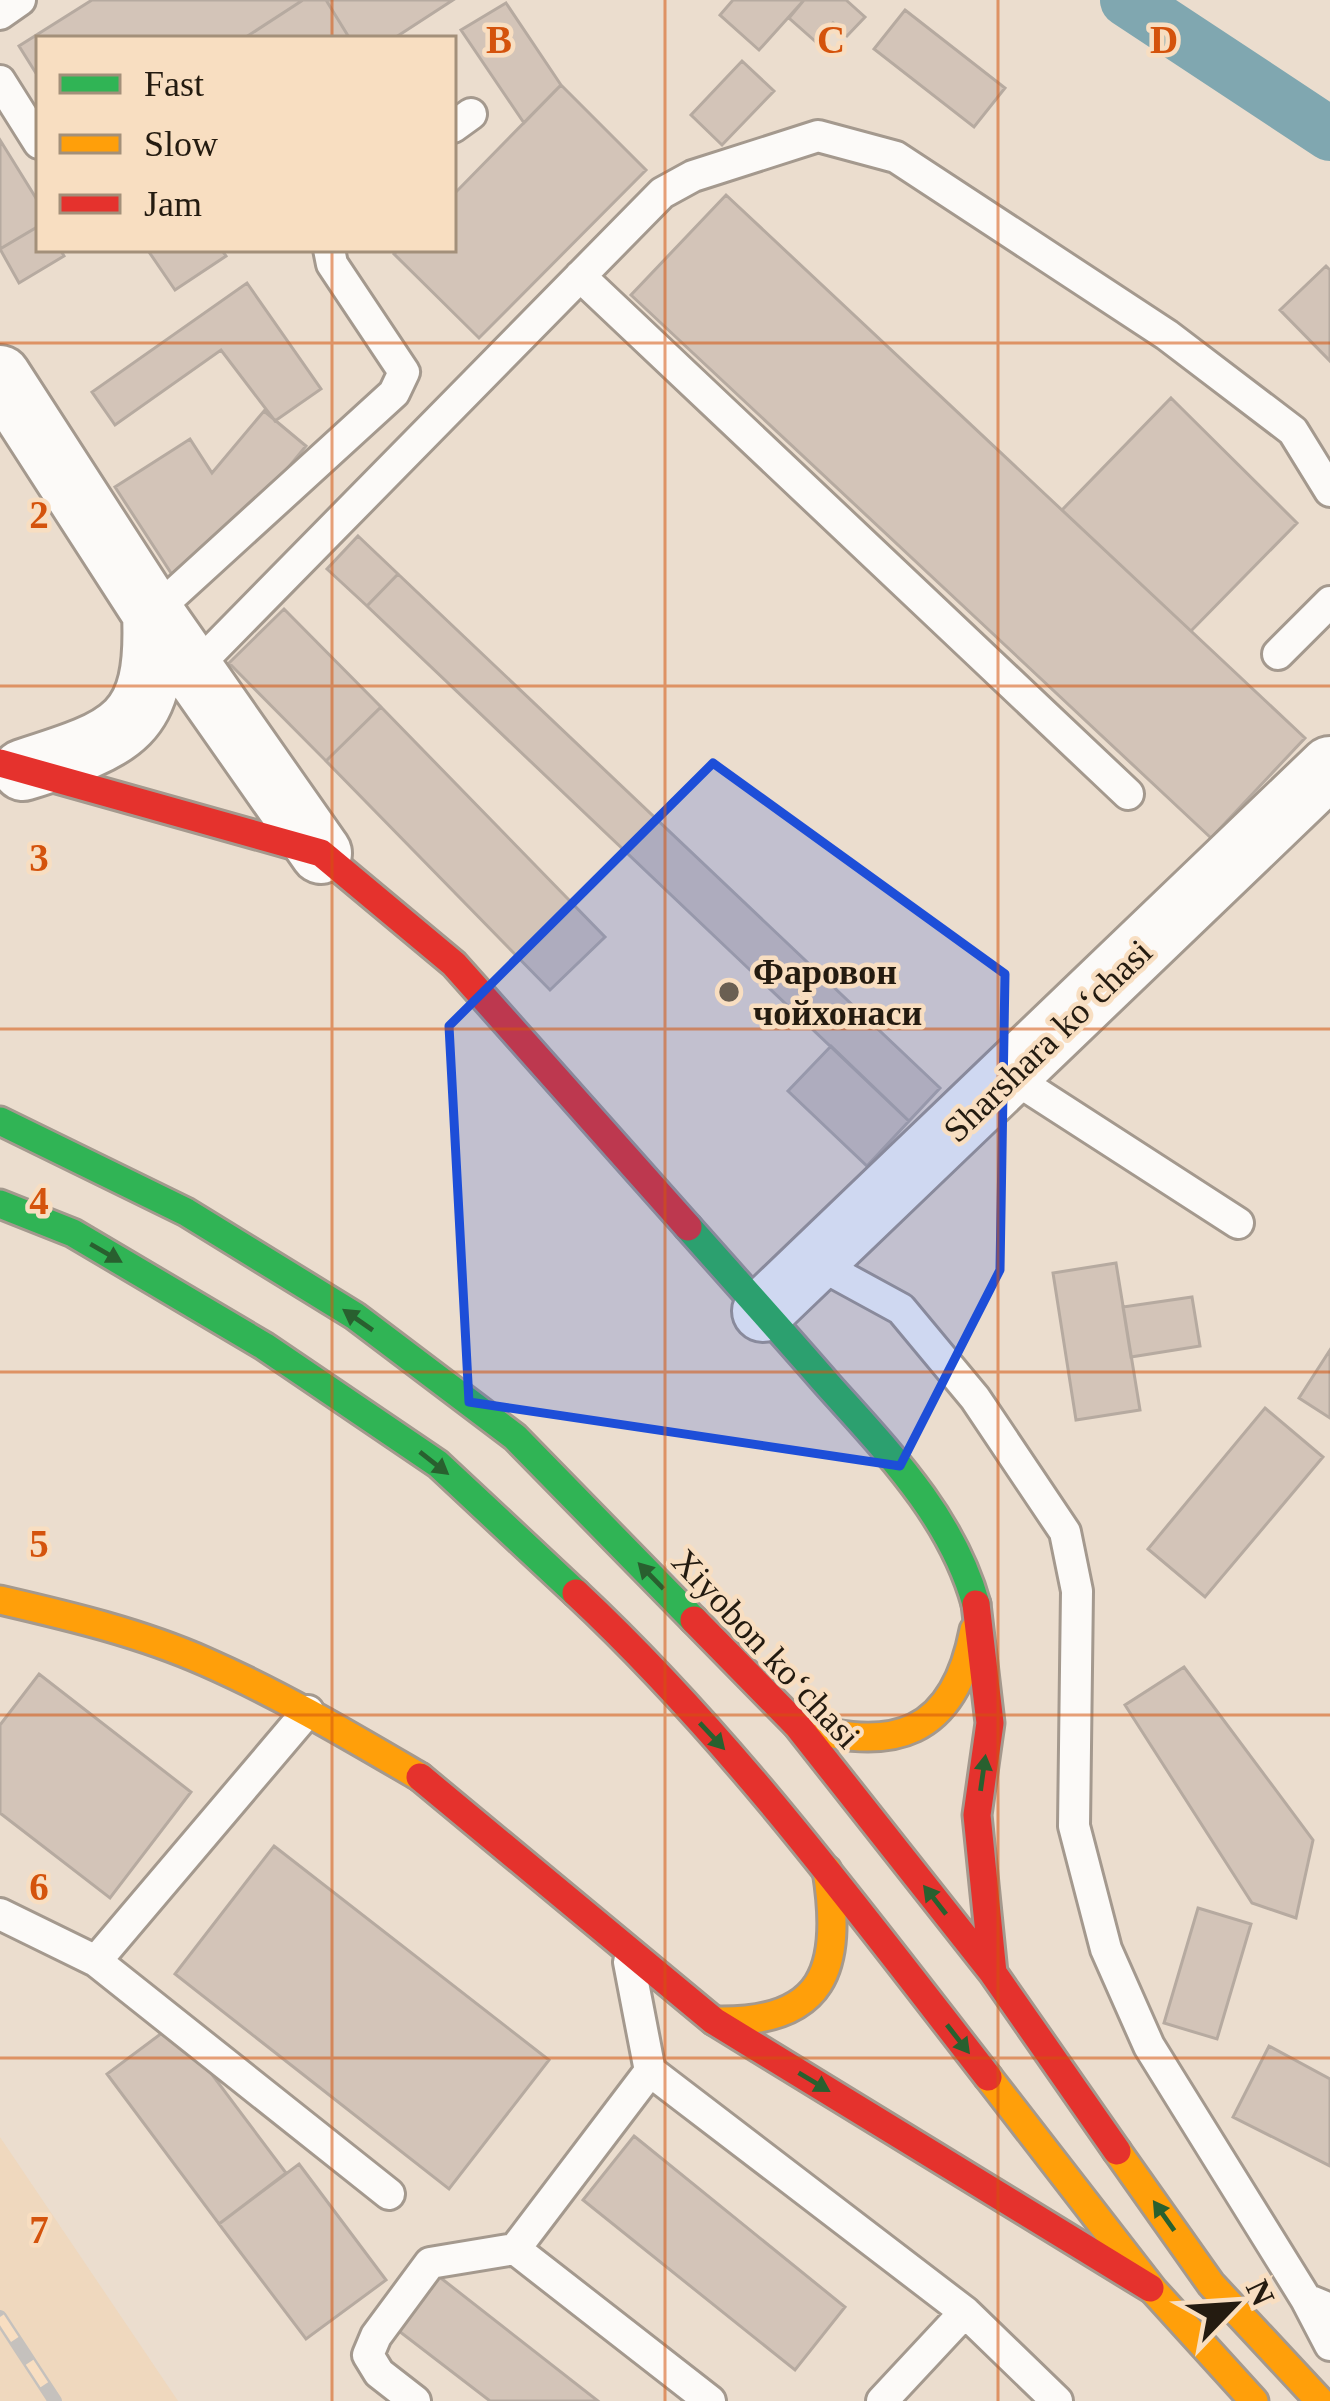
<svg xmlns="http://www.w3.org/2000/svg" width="1330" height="2401" font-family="'Times New Roman',serif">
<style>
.built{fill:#efd8be}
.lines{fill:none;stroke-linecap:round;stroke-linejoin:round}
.canal{stroke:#80a7b0;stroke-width:54}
.building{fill:#d3c4b8;stroke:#b6aaa0;stroke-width:3}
.lane-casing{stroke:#a4998e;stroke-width:36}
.street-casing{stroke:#a4998e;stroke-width:66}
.fast-casing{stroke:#a4998e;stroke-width:33}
.slow-casing{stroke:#a4998e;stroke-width:33}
.jam-casing{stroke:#a4998e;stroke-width:33}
.lane{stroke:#fcfaf8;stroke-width:30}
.street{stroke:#fcfaf8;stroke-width:60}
.fast{stroke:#30b455;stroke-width:27}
.slow{stroke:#ff9f0a;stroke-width:27}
.jam{stroke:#e5322d;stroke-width:27}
.rail-casing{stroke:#c5c1bd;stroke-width:14}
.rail{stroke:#f8dec1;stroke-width:9;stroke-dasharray:27;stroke-linecap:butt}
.oneway{fill:#29602f}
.marked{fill:#1d4ed8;fill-opacity:0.2;stroke:#1d4ed8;stroke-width:9;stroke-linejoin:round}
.grid{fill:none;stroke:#d4530c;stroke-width:3;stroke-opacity:0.55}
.poi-dot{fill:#6a5f52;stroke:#f8dec1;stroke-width:4.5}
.labels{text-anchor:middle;stroke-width:9;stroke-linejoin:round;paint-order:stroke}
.poi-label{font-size:36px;font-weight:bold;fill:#241b10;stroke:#f8dec1;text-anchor:start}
.street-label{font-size:36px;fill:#241b10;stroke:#f8dec1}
.grid-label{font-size:39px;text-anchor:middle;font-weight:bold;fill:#d4530c;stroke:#f8dec1;stroke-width:9;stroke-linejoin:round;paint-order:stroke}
</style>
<rect width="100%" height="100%" fill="#ebddce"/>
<path class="built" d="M0,2137L178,2401H0Z"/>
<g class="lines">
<path class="canal" d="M1127,0L1330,134"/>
</g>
<path class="building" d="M92,0H303L243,39H39V78L19,46Z
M303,0H326L350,39H243Z
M326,0H453L393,39H350Z
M733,0H804L759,50L720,15Z
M804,0H846L865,17L847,36L833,23L816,42L789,18Z
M506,3L561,85L524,123L461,30Z
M905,10L1005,88L974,127L874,49Z
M742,61L774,91L722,145L691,115Z
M561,85L646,170L479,338L394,254L399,249H453V195Z
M0,140L39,203V226L0,249Z
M726,195L1305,738L1211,838L631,295Z
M39,226V249H60L64,256L19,283L0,249Z
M147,249H221L226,256L175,290Z
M1326,266L1330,270V361L1280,310Z
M247,283L321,389L275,421L221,350L115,425L92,392Z
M1171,398L1297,523L1191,631L1062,510Z
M264,411L306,446L244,521L173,576L115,487L190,439L212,473Z
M358,536L398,574L367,606L327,569Z
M398,574L940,1088L909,1121L367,606Z
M284,609L381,707L326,761L229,663Z
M381,707L605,937L550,990L326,761Z
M831,1046L909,1121L867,1166L788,1091Z
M1116,1263L1140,1410L1076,1420L1053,1273Z
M1192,1297L1200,1346L1131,1357L1123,1307Z
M1330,1350V1418L1299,1398Z
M1265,1408L1323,1457L1205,1597L1148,1549Z
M1184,1667L1313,1840L1296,1918L1252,1903L1125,1705Z
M39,1674L191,1792L110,1898L0,1813V1725Z
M274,1846L549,2060L449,2189L175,1974Z
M1198,1908L1251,1924L1217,2039L1164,2023Z
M174,2024L286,2173L219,2224L107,2074Z
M1269,2046L1330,2079V2166L1233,2117Z
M634,2136L845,2307L795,2370L583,2200Z
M299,2164L386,2280L306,2339L219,2224Z
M437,2275L598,2401H490L395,2328Z"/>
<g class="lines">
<defs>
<path id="lane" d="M0,14L20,0
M0,81L39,143
M453,127L471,114
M580,276L1128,794
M153,613L394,393L404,372L332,264L329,249
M1278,654L1330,602
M193,670L662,193L693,176L818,136L896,157L1167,335L1293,431L1330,491
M1009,1075L1238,1223
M815,1262L901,1309L975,1398L1065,1532L1077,1591L1074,1826L1106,1949L1149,2046L1306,2299L1330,2309
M0,1914L96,1961L308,1711
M96,1961L389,2194
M629,1962L650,2071L965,2312L882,2401
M650,2071L515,2249L710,2401
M1306,2299L1330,2345
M965,2312L1057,2401
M415,2401L379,2373L368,2355L376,2336L430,2263L515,2249"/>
<path id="street" d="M0,376L153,613L321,853
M23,770C124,738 158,727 153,613
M763,1311L1330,767"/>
<path id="fast" d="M0,1121L186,1212L355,1316L515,1437L694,1620
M0,1204L73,1233L264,1346L438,1464L576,1593
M688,1227C735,1280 782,1332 828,1385C887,1451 952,1517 976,1604"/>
<path id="slow" d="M0,1600C69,1616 141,1633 206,1662C281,1695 350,1736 420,1777
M797,1725C894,1754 954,1735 974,1630
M714,2021C825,2024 843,1969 827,1870
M988,2077L1153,2290L1254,2401
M1117,2151L1211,2284L1320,2401"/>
<path id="jam" d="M0,763L321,853L454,964L688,1227
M576,1593C731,1738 858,1910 988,2077
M976,1604L990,1723L977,1815L993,1973
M694,1620L797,1725L993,1973L1117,2151
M420,1777L714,2021L1150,2288"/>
</defs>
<use href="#lane" class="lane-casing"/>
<use href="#street" class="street-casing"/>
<use href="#fast" class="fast-casing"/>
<use href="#slow" class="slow-casing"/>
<use href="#jam" class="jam-casing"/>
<use href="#lane" class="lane"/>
<use href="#street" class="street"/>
<use href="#fast" class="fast"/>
<use href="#slow" class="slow"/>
<use href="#jam" class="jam"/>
<defs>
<path id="rail" d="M0,2317L55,2401"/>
</defs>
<use href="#rail" class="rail-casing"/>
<use href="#rail" class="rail"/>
</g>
<defs><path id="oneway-solid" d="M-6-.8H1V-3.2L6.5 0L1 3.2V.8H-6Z" transform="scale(3)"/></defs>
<g class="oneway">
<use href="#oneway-solid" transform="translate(106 1253) rotate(30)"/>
<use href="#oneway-solid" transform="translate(358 1320) rotate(-145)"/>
<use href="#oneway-solid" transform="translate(434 1463) rotate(38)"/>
<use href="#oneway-solid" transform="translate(651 1576) rotate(-134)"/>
<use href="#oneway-solid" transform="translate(712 1736) rotate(47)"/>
<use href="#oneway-solid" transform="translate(983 1773) rotate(-82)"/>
<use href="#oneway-solid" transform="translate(935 1900) rotate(-128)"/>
<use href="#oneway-solid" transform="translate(958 2039) rotate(52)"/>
<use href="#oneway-solid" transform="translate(814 2082) rotate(31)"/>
<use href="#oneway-solid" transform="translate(1164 2216) rotate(-125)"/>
</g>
<path class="marked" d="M713,763L1005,974L1000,1270L900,1466L469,1402L449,1026Z"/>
<path class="grid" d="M332,0V39M665,0V2401M998,0V2401M332,249V2401M0,343H1330M0,686H1330M0,1029H1330M0,1372H1330M0,1715H1330M0,2058H1330"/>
<circle class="poi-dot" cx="729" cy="992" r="12"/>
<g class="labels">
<g class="poi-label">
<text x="753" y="984">Фаровон<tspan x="753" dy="41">чойхонаси</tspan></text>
</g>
<g class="street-label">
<text transform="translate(1047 1040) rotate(-44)" y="13">Sharshara koʻchasi</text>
<text transform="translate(767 1648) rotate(47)" y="13">Xiyobon koʻchasi</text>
</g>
</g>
<g class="grid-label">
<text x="499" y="53">B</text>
<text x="831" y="53">C</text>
<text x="1164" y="53">D</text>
<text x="39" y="528">2</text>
<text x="39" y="871">3</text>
<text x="39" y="1214">4</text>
<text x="39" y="1557">5</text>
<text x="39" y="1900">6</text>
<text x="39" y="2243">7</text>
</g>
<rect x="36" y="36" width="420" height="216" fill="#f8dec1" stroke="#a3907a" stroke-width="3"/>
<rect x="60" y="75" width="60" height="18" fill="#30b455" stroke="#a3907a" stroke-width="3"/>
<text x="144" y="96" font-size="36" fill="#241b10">Fast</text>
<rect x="60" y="135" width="60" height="18" fill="#ff9f0a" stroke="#a3907a" stroke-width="3"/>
<text x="144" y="156" font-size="36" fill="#241b10">Slow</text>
<rect x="60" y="195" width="60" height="18" fill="#e5322d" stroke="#a3907a" stroke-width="3"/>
<text x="144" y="216" font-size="36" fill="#241b10">Jam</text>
<g transform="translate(1234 2305) rotate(65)" stroke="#f8dec1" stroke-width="9" paint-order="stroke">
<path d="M0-9L21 45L0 30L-21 45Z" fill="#241b10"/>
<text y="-18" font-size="33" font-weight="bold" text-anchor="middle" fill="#241b10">N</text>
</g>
</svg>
